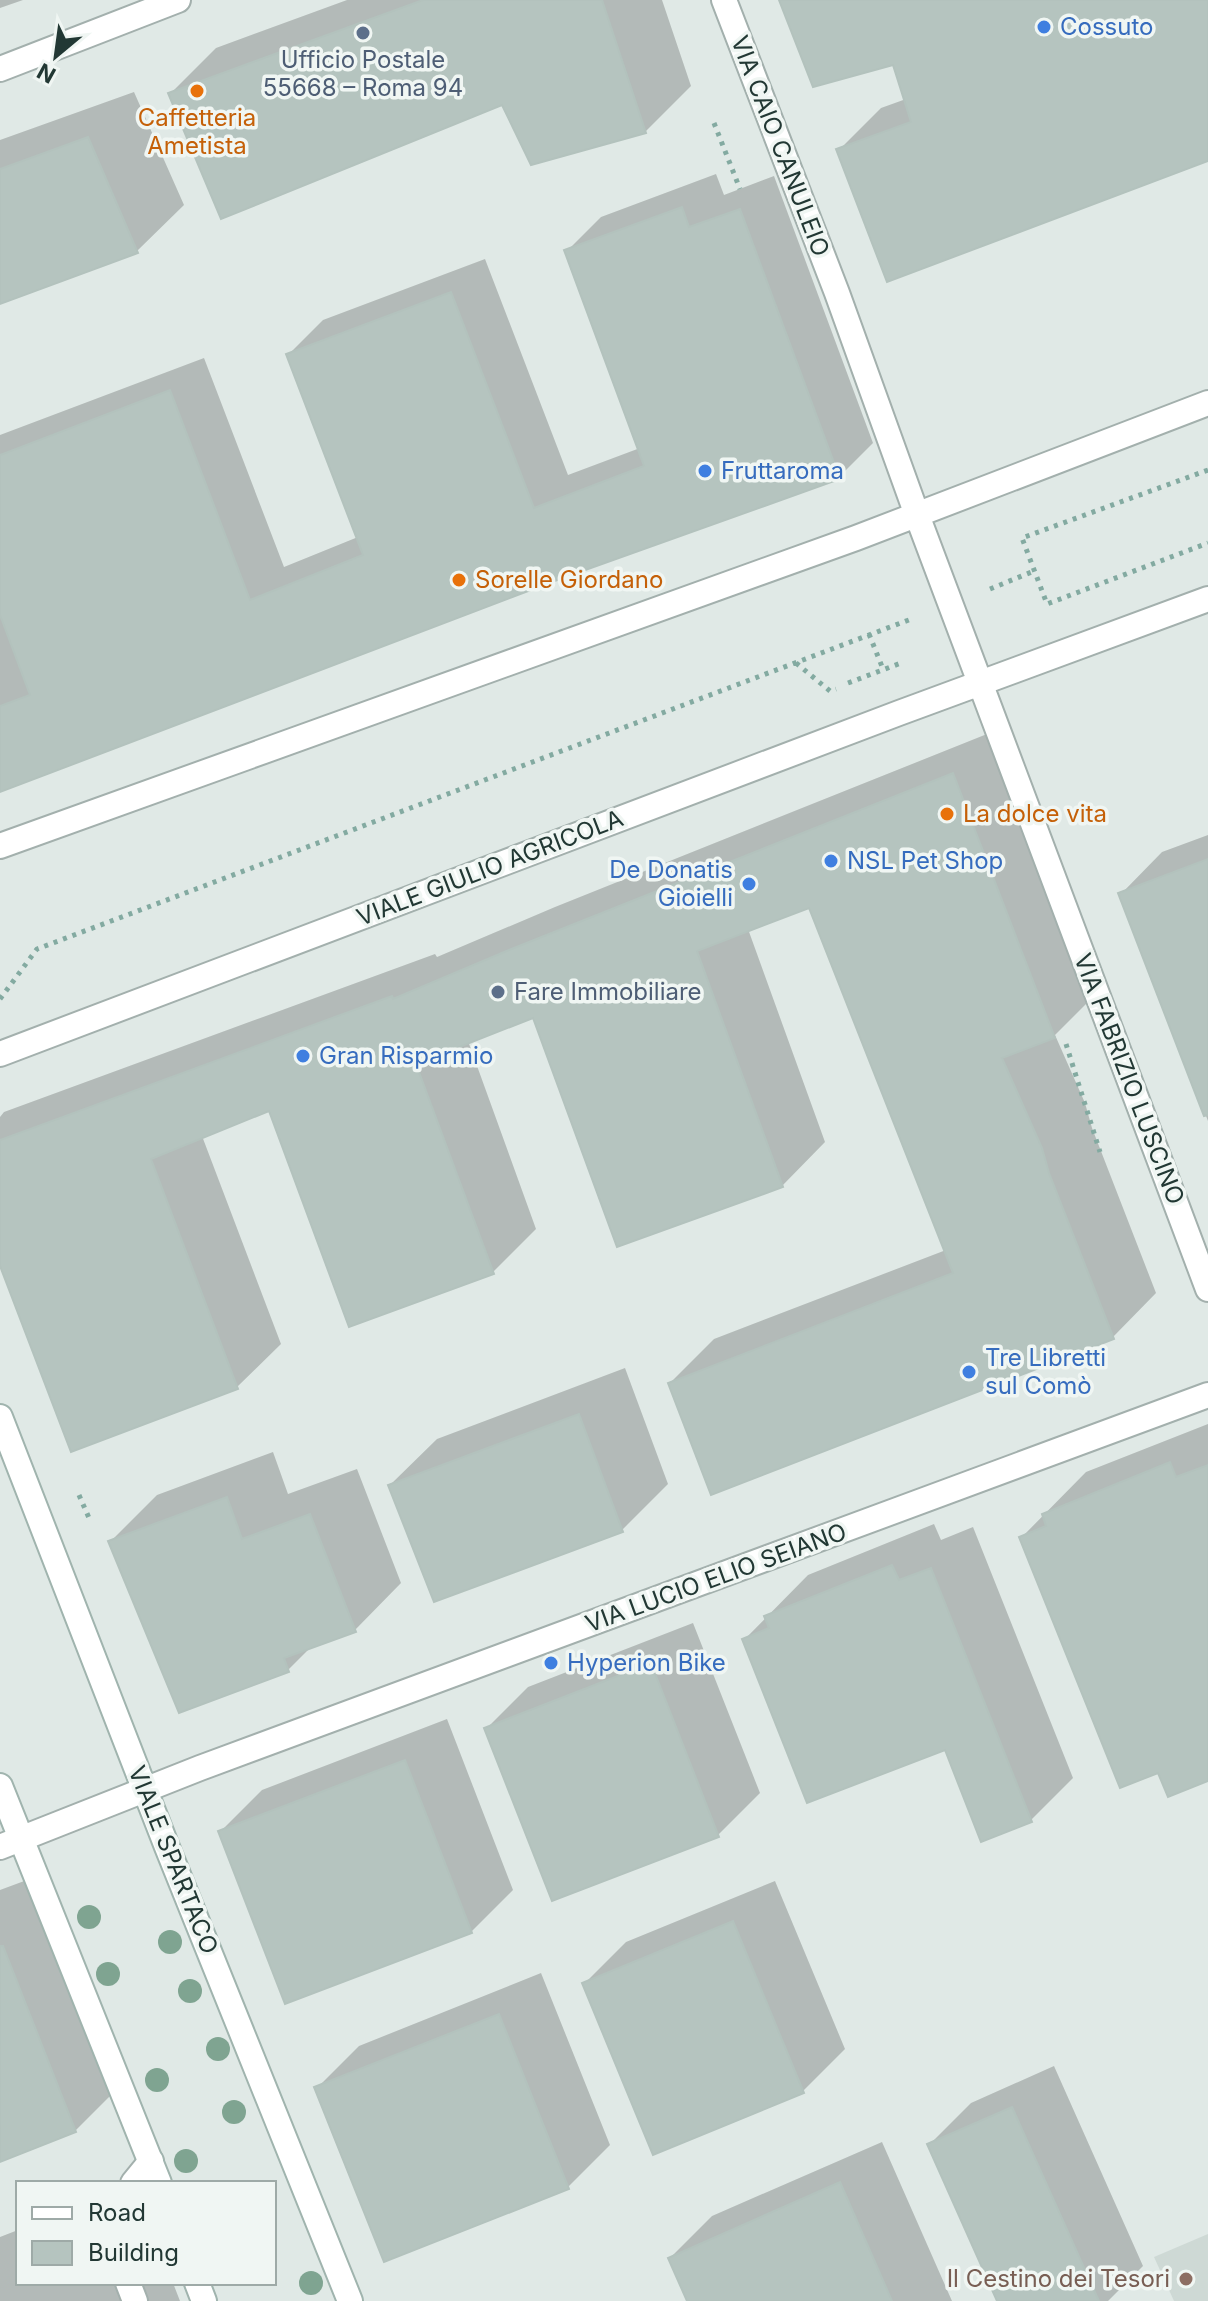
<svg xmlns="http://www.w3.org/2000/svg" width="1208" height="2301" font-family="Inter,sans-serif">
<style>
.built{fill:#ced9d5}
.shadow{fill:#0003}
.building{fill:#b5c4bf;stroke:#b3c2bd;stroke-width:2}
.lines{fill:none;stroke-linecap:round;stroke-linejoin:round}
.lane-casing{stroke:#a3b0ad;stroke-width:28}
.street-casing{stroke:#a3b0ad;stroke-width:28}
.secondary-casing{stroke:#a0b4ae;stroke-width:28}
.path{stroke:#83aaa1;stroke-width:5;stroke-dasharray:4 6;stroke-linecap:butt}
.lane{stroke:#fff;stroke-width:24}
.street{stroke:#fff;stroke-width:24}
.secondary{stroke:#fff;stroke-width:24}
.tree{fill:#7fa491}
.shop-dot{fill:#3f7fe0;stroke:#f0f6f3;stroke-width:3}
.service-dot{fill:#5c6f8a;stroke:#f0f6f3;stroke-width:3}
.food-dot{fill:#e8710a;stroke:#f0f6f3;stroke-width:3}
.education-dot{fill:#8d6e63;stroke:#f0f6f3;stroke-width:3}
.labels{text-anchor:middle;stroke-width:7;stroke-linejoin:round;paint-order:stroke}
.shop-label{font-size:24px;fill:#366cbe;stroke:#f0f6f3;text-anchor:start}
.service-label{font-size:24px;fill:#4e5e75;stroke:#f0f6f3}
.food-label{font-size:24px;fill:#c56008;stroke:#f0f6f3;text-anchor:start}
.street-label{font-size:24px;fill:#223834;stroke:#f0f6f3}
.education-label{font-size:24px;fill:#785e54;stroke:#f0f6f3;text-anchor:end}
</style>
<rect width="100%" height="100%" fill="#e0e9e6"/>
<path class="built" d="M1208,2234V2301H1174L1154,2257Z"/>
<path class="shadow" d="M0,0H23L0,8Z
M347,0H662L691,86L645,132L503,103L170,94L216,48Z
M782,0H1208V159L839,150L881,108L906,99L894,62Z
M134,92L184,205L137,251L0,302V140Z
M716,174L724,195L774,176L873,443L839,477L560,577L0,790V435L204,358L284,567L358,537L289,354L323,320L485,259L568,475L640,448L567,251L601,217Z
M997,730L1098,992L1055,1035L1085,1103L1092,1128L1156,1293L1113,1337L670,1383L714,1339L946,1250L810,905L748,929L825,1142L782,1186L534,1015L468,1041L536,1229L493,1272L270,1108L202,1136L281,1344L237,1387L0,1260V1117L4,1112L435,954L437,957L555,907Z
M1208,835V1121L1121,894L1162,852Z
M625,1368L668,1484L622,1530L390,1485L437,1439Z
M1208,1424V1779L1159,1770L1022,1537L1086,1472Z
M273,1452L288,1494L357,1469L401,1583L355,1630L313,1645L288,1670L111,1541L157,1495Z
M934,1524L941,1540L973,1527L1073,1778L1031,1820L946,1748L744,1640L808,1575Z
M693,1623L760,1793L718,1835L486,1729L528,1687Z
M447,1719L513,1890L471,1932L220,1832L262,1790Z
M35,1877L117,2089L75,2131L0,2159V1890Z
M775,1881L845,2049L803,2091L584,1984L626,1942Z
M541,1973L610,2145L568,2187L317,2088L359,2046Z
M1054,2066L1143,2266L1108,2301H999L929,2145L971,2103Z
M882,2142L952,2301H689L670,2258L712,2216Z
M18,2230V2283H173L180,2301H0V2237Z"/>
<path class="building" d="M423,0H602L646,133L531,165L502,105L221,219L168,93Z
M779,0H1208V161L887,282L836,149L911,122L893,65L813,87Z
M88,137L138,253L0,304V169Z
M682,207L689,227L740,209L840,479L560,579L0,792V706L30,695L0,615V455L170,390L250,600L363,555L286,354L451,292L534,508L644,466L564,250Z
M953,773L1055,1038L1002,1058L1042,1148L1049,1173L1114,1339L711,1495L668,1383L953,1273L809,908L697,951L783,1187L617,1247L533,1018L416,1064L494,1274L349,1327L269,1111L151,1159L238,1389L71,1452L0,1266V1140L392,996L393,999L509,950Z
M1208,859V1115L1204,1116L1118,893Z
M579,1414L623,1532L434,1602L388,1485Z
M1170,1462L1176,1477L1208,1465V1781L1168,1797L1158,1773L1120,1788L1019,1537L1046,1526L1042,1514Z
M227,1497L242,1539L310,1514L356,1632L284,1658L289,1672L179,1713L108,1541Z
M892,1565L899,1580L931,1568L1032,1822L981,1842L945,1750L807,1803L742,1639L769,1628L764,1616Z
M651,1663L719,1837L552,1901L484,1728Z
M405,1760L472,1933L285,2004L218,1831Z
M733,1921L804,2093L653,2155L582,1983Z
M0,1946H3L76,2132L0,2162Z
M499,2014L569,2189L384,2262L314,2087Z
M1012,2107L1099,2301H997L927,2144Z
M840,2182L892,2301H687L668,2258Z"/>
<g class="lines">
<defs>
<path id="lane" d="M133,2183L151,2161
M128,2283L135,2301"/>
<path id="street" d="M724,0L837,293L917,515L1208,1289
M0,69L178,0
M0,846L856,538L1208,403
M0,1054L899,713L1208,599
M0,1847L200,1768L1208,1395"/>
<path id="secondary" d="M0,1417L167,1847L350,2301
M0,1786L159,2183
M197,2283L204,2301"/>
</defs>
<use href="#lane" class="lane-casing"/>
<use href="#street" class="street-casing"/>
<use href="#secondary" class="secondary-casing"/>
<path class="path" d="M714,123L740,189
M1208,470L1022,538L1047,604L1208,543
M990,589L1034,571
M869,634L883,669
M796,663L830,691L836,689
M848,683L901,663
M0,999L37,949L914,618
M1066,1044L1100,1152
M79,1495L89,1518"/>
<use href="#lane" class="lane"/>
<use href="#street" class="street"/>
<use href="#secondary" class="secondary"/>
</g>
<g class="tree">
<circle cx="89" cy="1917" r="12"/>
<circle cx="170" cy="1942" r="12"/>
<circle cx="108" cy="1974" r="12"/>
<circle cx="190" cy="1991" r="12"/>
<circle cx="218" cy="2049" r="12"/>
<circle cx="157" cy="2080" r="12"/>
<circle cx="234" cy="2112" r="12"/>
<circle cx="186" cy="2161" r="12"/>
<circle cx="311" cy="2283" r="12"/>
</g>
<g class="shop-dot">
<circle cx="1044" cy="27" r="8"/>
<circle cx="705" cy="471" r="8"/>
<circle cx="831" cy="861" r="8"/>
<circle cx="749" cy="884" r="8"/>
<circle cx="303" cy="1056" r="8"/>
<circle cx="969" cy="1372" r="8"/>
<circle cx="551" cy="1663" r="8"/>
</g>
<g class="service-dot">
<circle cx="363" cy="33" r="8"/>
<circle cx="498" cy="992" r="8"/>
</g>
<g class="food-dot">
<circle cx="197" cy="91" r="8"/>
<circle cx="459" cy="580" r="8"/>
<circle cx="947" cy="814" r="8"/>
</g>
<circle class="education-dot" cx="1186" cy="2279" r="8"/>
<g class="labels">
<g class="shop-label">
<text x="1060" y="35">Cossuto</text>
<text x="721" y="479">Fruttaroma</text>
<text x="847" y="869">NSL Pet Shop</text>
<text x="733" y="878" text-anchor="end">De Donatis<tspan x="733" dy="28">Gioielli</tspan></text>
<text x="319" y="1064">Gran Risparmio</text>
<text x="985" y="1366">Tre Libretti<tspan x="985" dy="28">sul Comò</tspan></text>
<text x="567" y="1671">Hyperion Bike</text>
</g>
<g class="service-label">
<text x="363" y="68">Ufficio Postale<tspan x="363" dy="28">55668 – Roma 94</tspan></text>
<text x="514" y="1000" text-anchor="start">Fare Immobiliare</text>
</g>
<g class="food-label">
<text x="197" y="126" text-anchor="middle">Caffetteria<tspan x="197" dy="28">Ametista</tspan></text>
<text x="475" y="588">Sorelle Giordano</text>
<text x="963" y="822">La dolce vita</text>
</g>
<g class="street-label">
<text transform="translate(780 146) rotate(69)" y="8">VIA CAIO CANULEIO</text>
<text transform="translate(490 868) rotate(-21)" y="8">VIALE GIULIO AGRICOLA</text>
<text transform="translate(1129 1079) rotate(69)" y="8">VIA FABRIZIO LUSCINO</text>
<text transform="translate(716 1578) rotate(-20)" y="8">VIA LUCIO ELIO SEIANO</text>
<text transform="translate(173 1860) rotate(68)" y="8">VIALE SPARTACO</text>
</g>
<g class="education-label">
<text x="1170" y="2287">Il Cestino dei Tesori</text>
</g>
</g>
<rect x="16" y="2181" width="260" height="104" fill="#f0f6f3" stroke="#9eaaa7" stroke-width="2"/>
<rect x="32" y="2207" width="40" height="12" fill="#ffffff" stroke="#9eaaa7" stroke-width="2"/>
<text x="88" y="2221" font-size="24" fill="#223834">Road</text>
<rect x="32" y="2241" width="40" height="24" fill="#b5c4bf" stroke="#9eaaa7" stroke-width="2"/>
<text x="88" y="2261" font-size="24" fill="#223834">Building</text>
<g transform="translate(56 56) rotate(209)" stroke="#f0f6f3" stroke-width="6" paint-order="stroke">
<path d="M0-6L14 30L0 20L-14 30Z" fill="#223834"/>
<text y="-12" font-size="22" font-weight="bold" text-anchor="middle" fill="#223834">N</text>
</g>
</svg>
